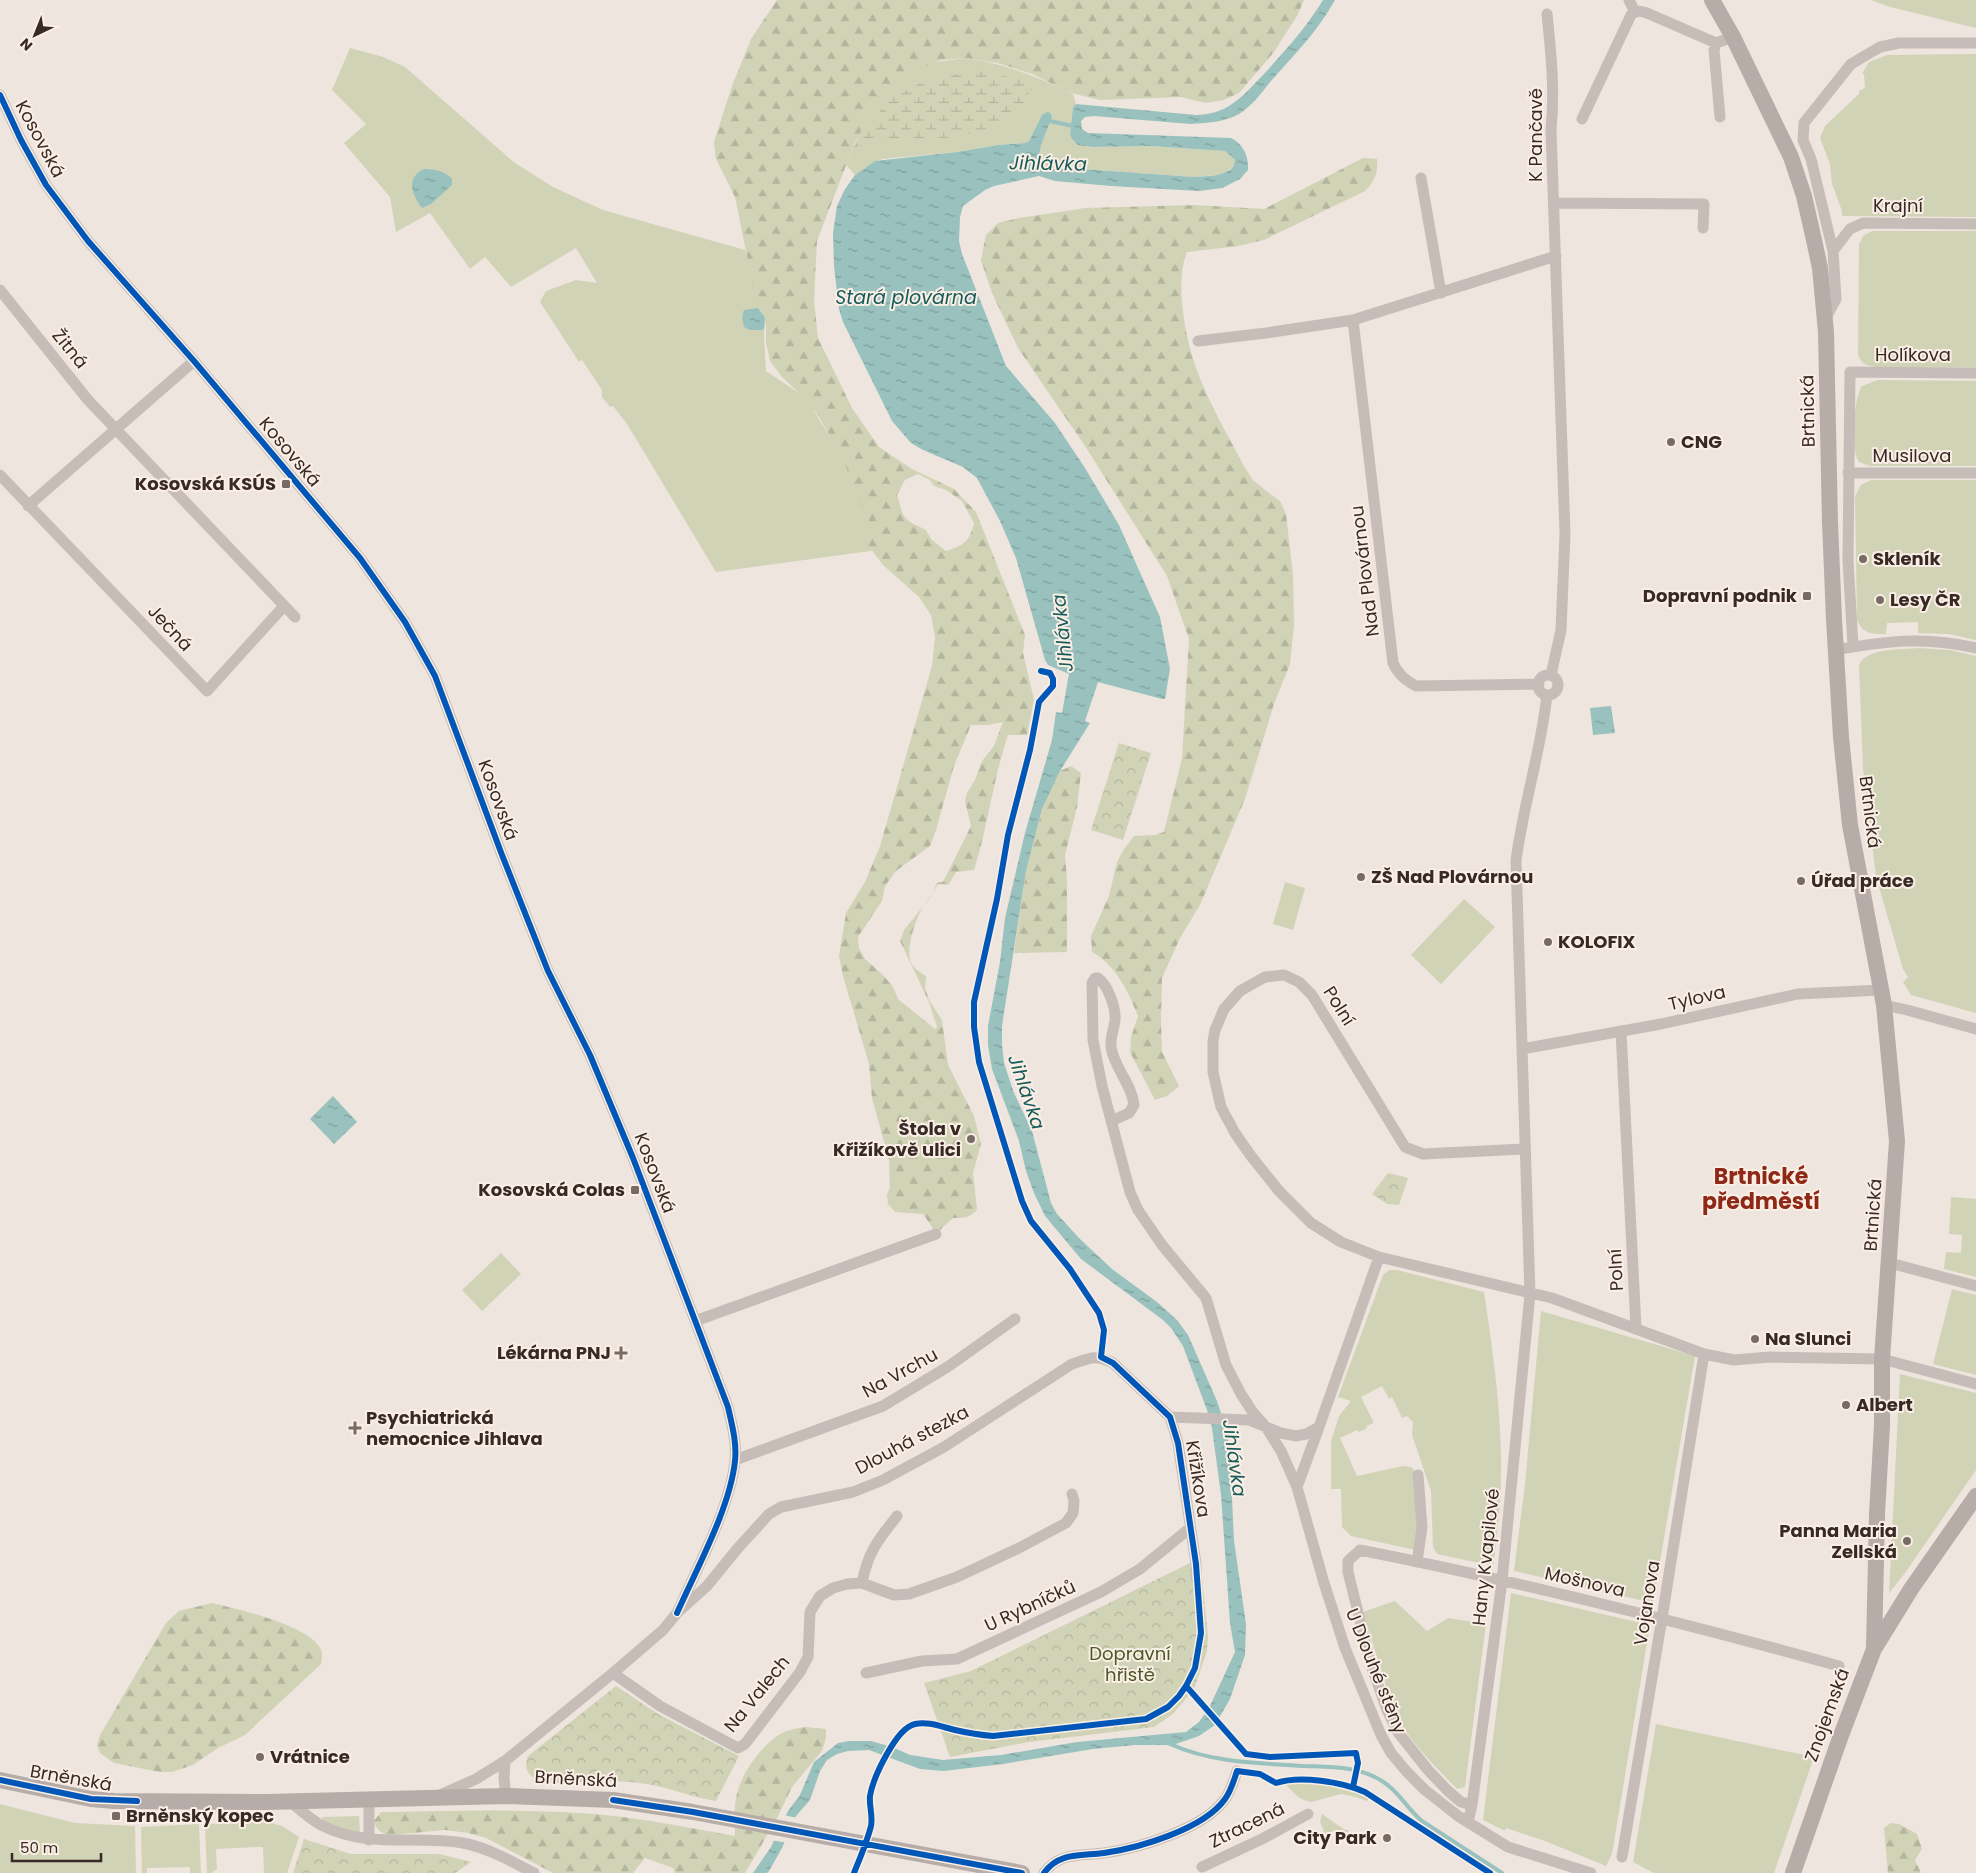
<svg xmlns="http://www.w3.org/2000/svg" width="1976" height="1873" font-family="Poppins,sans-serif">
<style>
.green{fill:#d1d3b7}
.forest{fill:url(#forest-firs);fill-rule:evenodd}
.wetland{fill:url(#wetland-marsh)}
.park{fill:url(#park-crowns)}
.water{fill:url(#water-ripples)}
.pier{fill:#eee5de}
.lines{fill:none;stroke-linecap:round;stroke-linejoin:round}
.stream{stroke:#99c2be;stroke-width:4}
.minor{stroke:#c6bdb8;stroke-width:11}
.secondary{stroke:#b7ada8;stroke-width:16}
.cycleway-casing{stroke:#fbefe5;stroke-width:9}
.cycleway{stroke:#0057b8;stroke-width:6}
.poi-dot{fill:#776b66;stroke:#fbefe5;stroke-width:2}
.labels{text-anchor:middle;stroke-width:4;stroke-linejoin:round;paint-order:stroke}
.street-label{font-size:18px;fill:#372a26;stroke:#fbefe5}
.poi-label{font-size:18px;font-weight:bold;fill:#372a26;stroke:#fbefe5;text-anchor:start}
.park-label{font-size:18px;fill:#4b5827;stroke:#fbefe5}
.water-label{font-size:19px;font-style:italic;fill:#175c5b;stroke:#fbefe5}
.district-label{font-size:22px;font-weight:bold;fill:#8e2817;stroke:#fbefe5}
</style>
<defs>
<pattern id="forest-firs" width="22" height="20" patternUnits="userSpaceOnUse" patternTransform="scale(1.25)"><rect width="22" height="20" fill="#d1d3b7"/><path d="M5 1l3.5 6h-7zM16 11l3.5 6h-7z" fill="#b4b59d"/></pattern>
<pattern id="wetland-marsh" width="20" height="14" patternUnits="userSpaceOnUse" patternTransform="scale(1.25)"><rect width="20" height="14" fill="#d1d3b7"/><path d="M1 5h8M5 5V1M11 12h8M15 12V8" fill="none" stroke="#b4b59d"/></pattern>
<pattern id="park-crowns" width="20" height="18" patternUnits="userSpaceOnUse" patternTransform="scale(1.25)"><rect width="20" height="18" fill="#d1d3b7"/><path d="M2 6a3 3 0 1 1 6 0M12 15a3 3 0 1 1 6 0" fill="none" stroke="#b4b59d"/></pattern>
<pattern id="water-ripples" width="26" height="14" patternUnits="userSpaceOnUse" patternTransform="scale(1.25)"><rect width="26" height="14" fill="#99c2be"/><path d="M2 4q2-2 4 0t4 0M15 11q2-2 4 0t4 0" fill="none" stroke="#7e9e9a"/></pattern>
</defs>
<rect width="100%" height="100%" fill="#eee5de"/>
<path class="green" d="M1871,0H1976V28L1890,7Z
M350,48L383,57L405,67L515,163L553,187L603,210L745,250L766,317L764,335L766,371L805,397L871,501L907,546L716,572L627,424L613,406L610,407L602,397V390L582,360L579,362L540,302L546,291L576,280L597,283L576,248L511,287L485,257L470,269L430,213L396,232L390,197L344,143L366,124L332,90Z
M1976,54V217L1842,216V211L1832,184L1830,164L1820,138L1825,126L1859,94V91L1865,88L1864,74H1862L1869,62L1887,55Z
M967,58C1008,65 1035,76 1073,94L1076,104L1073,107L1070,134L1093,147L1150,146L1225,151L1235,160V164L1227,172L1219,175L1193,177L1067,168L1049,172L1042,171C1032,157 1047,132 1052,117L1042,115L1029,141L1025,143L998,145L957,152L883,159L874,162L855,175L846,165C860,130 881,85 918,68C934,61 950,60 967,58Z
M1872,231H1976V367H1877C1868,366 1861,365 1858,354L1859,244L1863,236Z
M1878,380L1976,381V466H1870L1859,462C1850,452 1854,396 1862,386Z
M1871,480H1976V640L1949,634L1918,633V622L1887,623L1886,634C1872,634 1862,634 1857,619L1855,496L1861,485Z
M1919,648L1950,650L1976,656V1013L1911,995L1903,982L1908,977L1903,969L1876,877L1863,769L1859,665C1867,647 1902,650 1919,648Z
M1285,882L1305,888L1293,930L1273,924Z
M1464,899L1495,927L1441,984L1411,955Z
M1951,1197L1976,1199V1277L1944,1269L1946,1252L1961,1253L1962,1235L1949,1234Z
M501,1253L521,1274L482,1311L462,1290Z
M1389,1270H1397L1484,1292C1492,1346 1500,1400 1501,1455C1502,1492 1498,1530 1493,1566L1437,1554L1433,1547L1431,1491L1412,1435L1413,1422L1407,1416L1402,1418L1392,1397L1389,1399L1382,1386L1361,1397L1374,1423L1366,1426L1367,1428L1359,1432L1357,1430L1340,1438L1357,1476L1403,1466L1411,1467L1417,1473L1420,1551L1351,1536L1342,1527L1341,1489H1331V1441L1339,1416L1351,1401L1338,1397L1383,1275Z
M1952,1289L1976,1295V1375L1933,1364Z
M1541,1311L1695,1356L1653,1603L1514,1571L1525,1484Z
M1900,1374L1976,1393V1470L1905,1573L1889,1593Z
M1511,1593L1650,1625L1612,1854L1606,1866L1545,1841L1506,1828L1505,1831L1483,1820Z
M1395,1601L1427,1631L1448,1618L1486,1624L1465,1787L1457,1789C1433,1764 1407,1740 1393,1708L1363,1612Z
M1656,1724L1814,1757L1774,1873H1654L1633,1862Z
M1283,1782C1314,1784 1342,1784 1369,1798L1367,1801L1356,1797L1341,1794L1311,1802L1304,1800L1298,1797Z
M0,1804L75,1823L135,1826L136,1873H0Z
M1322,1814L1345,1830H1349L1348,1832L1333,1831L1320,1840L1318,1837L1324,1831L1320,1822Z
M359,1816L360,1832L352,1833L324,1823L322,1817Z
M267,1822L282,1826L299,1837L287,1873H264L263,1847H256L216,1849L217,1869L211,1873H207L205,1824Z
M199,1824L201,1873H190V1867L147,1868V1873H142L141,1827Z"/>
<path class="forest" d="M777,0H1304L1297,16L1274,52L1239,93L1224,100L1206,103L1181,97L1100,100L1071,93L1032,74L997,63L967,58L942,60L917,69L895,84L876,106L855,142L817,241L814,300L818,338L852,408L879,447L912,469L954,489L976,512L1025,635L1023,653L1034,700L1027,735H1008C993,779 988,826 974,870L956,872L948,885L938,884C933,893 928,899 923,907C915,920 907,945 910,960C912,968 920,972 926,976L925,988L929,1000L942,1020L948,1065L974,1116L981,1144L973,1173L977,1209C971,1218 964,1218 953,1218L940,1230H934L923,1214L895,1212L888,1204L887,1195L890,1187L889,1160L872,1098L869,1064L843,976L839,956L846,913L865,882L880,846L932,666L935,637L931,615L919,597L883,565L868,545L871,525L854,492L846,466L820,418L802,396L782,377L770,361L766,343V317L754,291L735,197L716,159L714,142L732,86L751,39ZM918,474L930,480L934,486L946,490L962,501L974,523C970,541 963,546 946,551L931,539L926,530L910,522L903,515L897,495L905,480ZM1003,722L994,746L982,761L975,780L967,793L965,801L971,826L943,882L937,883L930,898L904,930L900,941L929,1002L937,1027L935,1029L898,999L893,987L884,976L865,959L859,948L858,937L882,901L885,886L896,871L930,846L936,830L954,766L971,725H989Z
M1363,158L1377,159C1378,173 1375,181 1365,191L1264,240L1238,246L1187,252C1174,283 1186,342 1198,373C1210,405 1228,436 1244,466L1253,480L1265,490L1280,501L1286,514L1293,575L1294,625L1290,664L1274,704L1245,799L1200,905L1180,938L1162,978L1161,1020L1162,1052L1179,1086L1167,1096L1155,1100L1130,1052L1131,1037L1138,1016C1129,993 1115,964 1092,952L1091,936L1109,896L1117,862L1124,849L1134,836L1155,835L1164,832L1182,758L1189,639L1167,576L1085,446L1018,348L992,293L981,260L986,235L998,223L1019,218L1086,208L1194,205L1264,209Z
M1071,766L1081,773L1077,807L1065,855L1067,879V952L1014,953L1026,871L1042,809L1060,771Z
M212,1603C237,1609 308,1625 320,1648C323,1652 322,1659 321,1664L245,1735L218,1748L193,1765L172,1772H160L114,1763L100,1753L97,1745L100,1735L166,1623L179,1611Z
M806,1727L826,1729V1738L822,1751L792,1787L775,1822L745,1873H675L673,1868L645,1858L633,1873H553L486,1838L468,1833L445,1830L390,1835C381,1833 376,1830 374,1821L381,1812H389C453,1811 517,1809 580,1813C632,1816 684,1827 735,1836C735,1826 734,1815 735,1805C737,1779 757,1751 777,1736C786,1730 796,1728 806,1727Z
M1891,1823L1899,1824L1917,1834L1922,1849L1915,1860L1921,1873H1888L1884,1828Z"/>
<path class="wetland" d="M980,71L1035,83L1019,110L1011,120L982,131L945,138L890,140L854,147L888,100L930,78Z"/>
<path class="park" d="M1119,743L1151,753L1123,840L1091,830Z
M1388,1173L1408,1178L1399,1205L1387,1204L1372,1194Z
M1190,1563L1191,1575L1196,1578L1202,1579L1208,1636L1207,1651L1194,1689L1173,1714L1154,1727L1029,1742L950,1757L924,1683L971,1671Z
M616,1686L658,1714L739,1756L716,1801C694,1798 674,1789 652,1785C618,1778 582,1783 548,1783C534,1781 521,1772 528,1756Z
M304,1839L351,1854H439L471,1862L455,1873H293Z"/>
<path class="water" d="M1323,0H1335C1318,31 1294,55 1271,81C1262,92 1252,106 1239,114C1225,122 1206,123 1191,124L1094,116L1085,117L1081,121L1082,129L1088,133L1231,138C1243,144 1249,156 1248,170L1240,179L1222,188L1199,191L1111,186L1055,181L1039,176L994,186L985,190L963,206L960,217L959,241L962,254L1006,366L1055,423L1085,468L1119,525L1138,568L1160,617L1170,669L1165,699H1162L1098,682L1085,721L1090,723L1060,771L1042,809L1026,871L1002,1026V1044L1004,1063L1014,1093L1032,1131L1051,1203L1057,1214L1080,1239L1112,1269L1157,1302L1177,1320L1188,1335L1217,1401L1227,1432L1230,1453L1234,1541L1246,1624L1245,1655L1230,1699L1215,1725L1199,1736L1173,1745H1135L1093,1749L1003,1764L943,1771L920,1769L869,1750L848,1751L837,1754L827,1760L820,1771L810,1800L796,1816L782,1848L769,1871L767,1873H753L771,1847L788,1811L800,1795L814,1762L838,1743L849,1741H871L892,1747L910,1755L943,1760L1001,1755L1077,1742L1186,1732L1199,1722L1209,1708L1235,1652L1230,1623L1221,1495L1212,1428L1207,1410L1183,1346L1171,1328L1163,1320L1081,1259L1045,1216L1034,1193L1026,1171L1019,1141L992,1069L988,1045V1026L1000,962L1005,918L1025,833L1052,740L1056,712L1062,713L1069,674L1048,665L1045,660L1016,558L1000,521L977,478L963,467L923,450L911,443L892,421L843,322L839,309L834,266L833,233L837,206L845,189L855,175L875,161L957,152L998,145L1025,143L1029,141L1042,115L1047,112L1050,113L1052,117C1047,132 1032,157 1043,171L1067,168L1194,177C1206,176 1235,177 1235,160L1225,151L1150,146L1093,147L1078,145L1072,139L1070,134L1073,107L1076,104L1196,115C1209,115 1222,111 1232,104C1244,96 1253,85 1263,75C1285,51 1306,28 1323,0Z
M424,169C434,169 445,171 452,179V185L431,204L422,208C412,195 405,178 424,169Z
M758,308L765,318L764,328L762,330H750L744,327L742,318L744,310Z
M1611,706L1615,733L1593,735L1590,708Z
M333,1096L357,1122L334,1144L310,1119Z"/>
<path class="pier" d="M783,1815L798,1818L787,1843L771,1840Z"/>
<g class="lines">
<path class="stream" d="M1050,121L1073,126
M1170,1744C1212,1763 1259,1763 1305,1766C1331,1767 1359,1766 1382,1781C1399,1791 1407,1809 1422,1821L1502,1873"/>
<path class="minor" d="M1629,0L1635,12
M1547,14C1551,53 1555,90 1551,130L1565,534L1561,630L1551,675
M1716,43L1714,50L1720,117
M0,95L21,140L46,185L88,241L194,361L360,558L405,622L435,676L502,855L548,971L590,1055L633,1158L728,1407C732,1425 737,1443 735,1461C730,1508 697,1568 677,1613
M1582,119L1631,15C1637,10 1640,11 1647,13L1716,43L1733,37
M1421,178L1441,293
M1555,203L1704,204L1703,228
M1833,251L1850,229L1863,223L1976,224
M0,290L88,400L295,617
M1825,319L1836,299L1833,251L1811,159L1803,140L1804,123L1851,64L1880,47L1899,43H1976
M1353,320L1393,663C1398,674 1405,680 1416,686L1539,684
M1198,341L1266,333L1353,320L1556,256
M1848,473H1976
M0,475L207,691L284,606
M28,506L194,361
M1853,646L1848,560L1850,372L1976,373
M1835,650C1886,641 1925,636 1976,648
M1538 685a10 10 0 1 1 20 0a10 10 0 1 1-20 0Z
M1884,1005L1907,1010L1976,1029
M1621,1031L1636,1328
M1522,1049L1661,1024L1798,994L1881,990
M1111,1121L1129,1113L1134,1105C1132,1084 1114,1068 1111,1047C1110,1038 1114,1029 1115,1020C1116,1008 1108,985 1098,978H1095L1092,983L1093,1040L1102,1086L1130,1192L1138,1210L1162,1245L1206,1298L1226,1365L1241,1394L1252,1411L1266,1427L1281,1451L1297,1487L1324,1583L1345,1648L1381,1735L1391,1753L1407,1772L1425,1790L1458,1816L1508,1847L1591,1873
M1524,1149L1423,1154L1405,1147L1312,995L1299,982L1284,975L1265,977L1240,991L1224,1009L1215,1030L1213,1041V1072L1221,1107L1235,1133L1251,1156L1279,1191L1311,1223L1341,1242L1379,1257L1552,1298L1704,1354L1734,1360L1770,1357L1882,1359L1976,1384
M1890,1263L1976,1286
M695,1321L936,1234
M1170,1417L1249,1420L1281,1433L1296,1436L1306,1434L1319,1427L1297,1487
M1319,1427L1379,1257
M735,1460L883,1406L949,1366L1015,1319
M1417,1562L1422,1527L1418,1475
M862,1583C868,1552 878,1540 897,1516
M613,1673L660,1706L738,1748L745,1744L800,1672L808,1657L810,1612L820,1596L833,1588L847,1584L862,1583L894,1595L909,1594L957,1577L1019,1548L1066,1523L1073,1513L1074,1501L1072,1494
M866,1673L922,1661L957,1659L1101,1592L1140,1569L1190,1528
M505,1761L504,1779L506,1796
M440,1795L476,1779L505,1761L613,1673L663,1630L677,1613L707,1586L738,1548L769,1514L781,1507L853,1492L883,1480L944,1447L1072,1364C1090,1358 1095,1354 1113,1363L1170,1417L1178,1443L1196,1564V1578
M369,1799V1840
M291,1802C300,1810 310,1819 321,1825C367,1849 415,1835 463,1843C488,1848 511,1861 534,1873
M1472,1805L1461,1802L1448,1791L1428,1770L1397,1731L1387,1710L1371,1665L1348,1572V1561L1360,1550C1521,1582 1681,1622 1839,1666
M1468,1822L1472,1805L1502,1581L1530,1294L1516,861C1523,805 1541,751 1547,695
M1622,1857L1662,1618L1704,1354
M1202,1867L1262,1839L1308,1814
M1044,1873C1059,1852 1081,1856 1104,1853C1139,1848 1204,1829 1225,1799C1231,1791 1234,1780 1237,1771"/>
<path class="secondary" d="M1712,0L1733,37L1791,157L1804,196L1814,240L1820,268L1826,332L1830,523L1834,619L1841,737L1850,825L1884,1005L1897,1141L1882,1359V1425L1877,1514L1874,1649
M0,1780L91,1799L114,1801L267,1802L506,1796L613,1800L693,1812L1022,1873
M1793,1873L1840,1738L1874,1649L1911,1589L1976,1496"/>
<defs>
<path id="cycleway" d="M0,95L21,140L46,185L88,241L194,361L360,558L405,622L435,676L502,855L548,971L590,1055L633,1158L728,1407C732,1425 737,1443 735,1461C730,1508 697,1568 677,1613
M1186,1686L1246,1754L1270,1757L1356,1753L1358,1763L1353,1787
M0,1780L91,1799L137,1801
M613,1800L693,1812L1022,1873
M854,1873C860,1858 867,1842 871,1826C873,1816 869,1806 870,1796C873,1778 896,1728 915,1724C928,1721 942,1727 955,1730C968,1733 980,1735 993,1736L1146,1719L1168,1707L1179,1696L1186,1686L1195,1668L1201,1633L1196,1564L1178,1443L1170,1417L1113,1363L1101,1357L1104,1330L1099,1313L1070,1269L1031,1221L1022,1201L979,1062L974,1027V1002L997,899L1008,835L1030,750L1039,702L1053,686V679L1050,673L1041,671
M1044,1873C1059,1852 1081,1856 1104,1853C1139,1848 1204,1829 1225,1799C1231,1791 1234,1780 1237,1771L1260,1774L1276,1783C1300,1775 1342,1782 1365,1792L1490,1873"/>
</defs>
<use href="#cycleway" class="cycleway-casing"/>
<use href="#cycleway" class="cycleway"/>
</g>
<g class="poi-dot">
<circle cx="1671" cy="442" r="5"/>
<rect x="281" y="479" width="10" height="10" rx="2.5"/>
<circle cx="1863" cy="559" r="5"/>
<rect x="1802" y="591" width="10" height="10" rx="2.5"/>
<circle cx="1880" cy="600" r="5"/>
<circle cx="1361" cy="877" r="5"/>
<circle cx="1801" cy="881" r="5"/>
<circle cx="1548" cy="942" r="5"/>
<circle cx="971" cy="1139" r="5"/>
<rect x="630" y="1185" width="10" height="10" rx="2.5"/>
<circle cx="1755" cy="1339" r="5"/>
<path d="M618.5 1345.5h5v5h5v5h-5v5h-5v-5h-5v-5h5z"/>
<circle cx="1846" cy="1405" r="5"/>
<path d="M352.5 1420.5h5v5h5v5h-5v5h-5v-5h-5v-5h5z"/>
<circle cx="1907" cy="1541" r="5"/>
<circle cx="260" cy="1757" r="5"/>
<rect x="111" y="1811" width="10" height="10" rx="2.5"/>
<circle cx="1387" cy="1838" r="5"/>
</g>
<g class="labels">
<g class="street-label">
<text transform="translate(1536 135) rotate(-90)" y="6">K Pančavě</text>
<text transform="translate(40 139) rotate(62)" y="6">Kosovská</text>
<text x="1898" y="212">Krajní</text>
<text transform="translate(70 349) rotate(51)" y="6">Žitná</text>
<text x="1913" y="361">Holíkova</text>
<text transform="translate(1808 411) rotate(-91)" y="6">Brtnická</text>
<text transform="translate(290 452) rotate(50)" y="6">Kosovská</text>
<text x="1912" y="462">Musilova</text>
<text transform="translate(1365 571) rotate(-97)" y="6">Nad Plovárnou</text>
<text transform="translate(170 628) rotate(47)" y="6">Ječná</text>
<text transform="translate(498 800) rotate(70)" y="6">Kosovská</text>
<text transform="translate(1870 812) rotate(83)" y="6">Brtnická</text>
<text transform="translate(1697 998) rotate(-13)" y="6">Tylova</text>
<text transform="translate(1339 1006) rotate(58)" y="6">Polní</text>
<text transform="translate(655 1173) rotate(69)" y="6">Kosovská</text>
<text transform="translate(1873 1215) rotate(-86)" y="6">Brtnická</text>
<text transform="translate(1616 1270) rotate(-93)" y="6">Polní</text>
<text transform="translate(900 1373) rotate(-29)" y="6">Na Vrchu</text>
<text transform="translate(912 1440) rotate(-28)" y="6">Dlouhá stezka</text>
<text transform="translate(1198 1479) rotate(81)" y="6">Křižíkova</text>
<text transform="translate(1486 1557) rotate(-84)" y="6">Hany Kvapilové</text>
<text transform="translate(1585 1582) rotate(13)" y="6">Mošnova</text>
<text transform="translate(1647 1603) rotate(-81)" y="6">Vojanova</text>
<text transform="translate(1030 1606) rotate(-25)" y="6">U Rybníčků</text>
<text transform="translate(1376 1671) rotate(68)" y="6">U Dlouhé stěny</text>
<text transform="translate(757 1694) rotate(-51)" y="6">Na Valech</text>
<text transform="translate(1827 1715) rotate(-70)" y="6">Znojemská</text>
<text transform="translate(71 1778) rotate(10)" y="6">Brněnská</text>
<text transform="translate(576 1779) rotate(3)" y="6">Brněnská</text>
<text transform="translate(1247 1825) rotate(-26)" y="6">Ztracená</text>
</g>
<g class="poi-label">
<text x="1681" y="448">CNG</text>
<text x="276" y="490" text-anchor="end">Kosovská KSÚS</text>
<text x="1873" y="565">Skleník</text>
<text x="1797" y="602" text-anchor="end">Dopravní podnik</text>
<text x="1890" y="606">Lesy ČR</text>
<text x="1371" y="883">ZŠ Nad Plovárnou</text>
<text x="1811" y="887">Úřad práce</text>
<text x="1558" y="948">KOLOFIX</text>
<text x="961" y="1135" text-anchor="end">Štola v<tspan x="961" dy="21">Křižíkově ulici</tspan></text>
<text x="625" y="1196" text-anchor="end">Kosovská Colas</text>
<text x="1765" y="1345">Na Slunci</text>
<text x="611" y="1359" text-anchor="end">Lékárna PNJ</text>
<text x="1856" y="1411">Albert</text>
<text x="366" y="1424">Psychiatrická<tspan x="366" dy="21">nemocnice Jihlava</tspan></text>
<text x="1897" y="1537" text-anchor="end">Panna Maria<tspan x="1897" dy="21">Zellská</tspan></text>
<text x="270" y="1763">Vrátnice</text>
<text x="126" y="1822">Brněnský kopec</text>
<text x="1377" y="1844" text-anchor="end">City Park</text>
</g>
<g class="park-label">
<text x="1130" y="1660">Dopravní<tspan x="1130" dy="21">hřistě</tspan></text>
</g>
<g class="water-label">
<text transform="translate(1048 163) rotate(1)" y="7">Jihlávka</text>
<text x="906" y="304">Stará plovárna</text>
<text transform="translate(1062 633) rotate(-96)" y="7">Jihlávka</text>
<text transform="translate(1027 1092) rotate(71)" y="7">Jihlávka</text>
<text transform="translate(1235 1458) rotate(82)" y="7">Jihlávka</text>
</g>
<g class="district-label">
<text x="1761" y="1184">Brtnické<tspan x="1761" dy="25">předměstí</tspan></text>
</g>
</g>
<g transform="translate(35 35) rotate(223)" stroke="#fbefe5" stroke-width="4" paint-order="stroke">
<path d="M0-4L9 19L0 12L-9 19Z" fill="#372a26"/>
<text y="-8" font-size="14" font-weight="bold" text-anchor="middle" fill="#372a26">N</text>
</g>
<path d="M12 1853v8h89v-8" fill="none" stroke="#372a26" stroke-width="2.5"/>
<text x="20" y="1853" font-size="15" fill="#372a26" stroke="#fbefe5" stroke-width="4" paint-order="stroke">50 m</text>
</svg>
